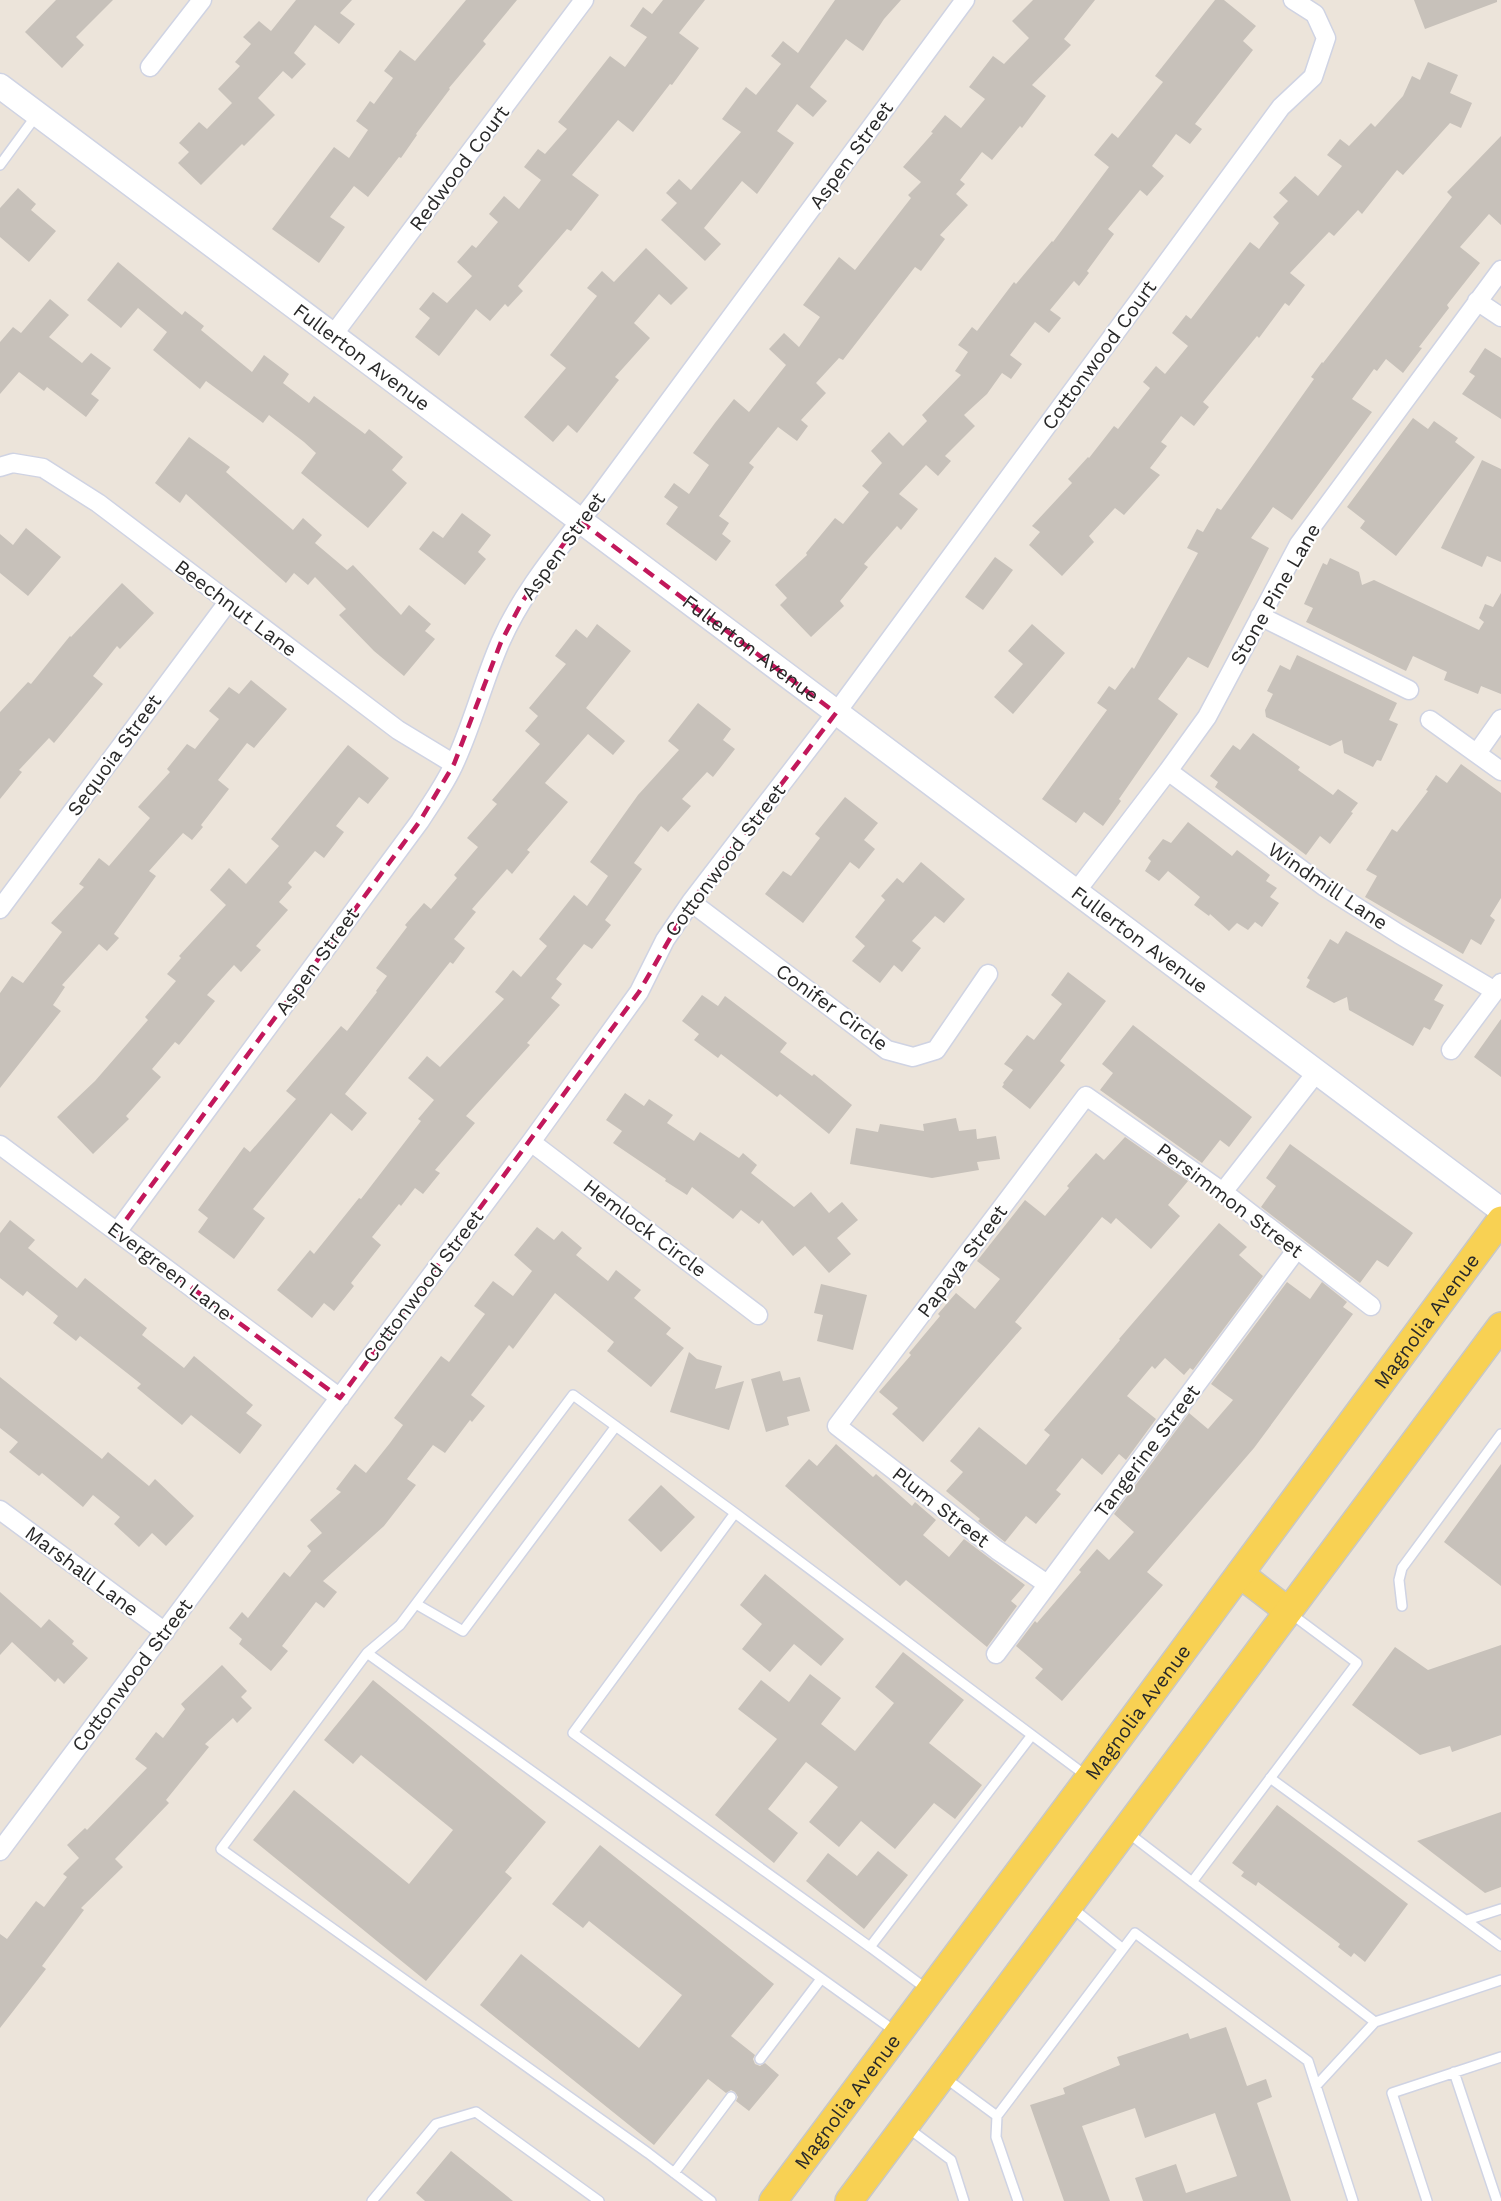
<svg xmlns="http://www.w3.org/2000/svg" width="1501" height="2201" font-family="'Work Sans',sans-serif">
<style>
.building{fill:#c7c1ba}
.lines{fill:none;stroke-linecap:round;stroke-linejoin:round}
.service-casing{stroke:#cfd3e3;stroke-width:12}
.minor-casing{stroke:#cfd3e3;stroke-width:21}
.secondary-casing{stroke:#cfd3e3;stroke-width:27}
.primary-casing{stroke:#c7c7c7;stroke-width:30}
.service{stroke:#fff;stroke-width:9}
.minor{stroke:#fff;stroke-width:18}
.secondary{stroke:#fff;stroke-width:24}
.primary{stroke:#f8d153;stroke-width:27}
.marked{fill:none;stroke:#c2185b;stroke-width:4.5;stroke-dasharray:12 8;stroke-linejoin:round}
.labels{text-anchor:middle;stroke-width:4.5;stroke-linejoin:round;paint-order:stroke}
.street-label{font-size:20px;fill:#292929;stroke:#fff}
</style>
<rect width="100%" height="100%" fill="#ece4da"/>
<path class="building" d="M56,0H113L76,37L84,45L62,68L25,32Z
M296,0H352L340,13L355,24L339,44L315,25L294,53L306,64L292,79L283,71L258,98L275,115L244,146L242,144L201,185L178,163L189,152L179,143L199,122L207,129L232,103L218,89L240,66L235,62L251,44L243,37L259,21L271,31Z
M466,0H517L483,41L486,44L449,88L450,89L416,134L417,135L401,158L399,157L368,197L354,186L330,217L345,227L319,263L272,229L334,147L349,158L368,130L356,121L370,101L374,104L393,78L384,71L400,50L415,61Z
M663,0H705L679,33L699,48L672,85L670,84L633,132L618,120L572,175L599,195L571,231L567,229L518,286L523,291L508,307L505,304L490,321L476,309L439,356L415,337L430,318L419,309L433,292L447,303L472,276L457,262L472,245L476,248L498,222L489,214L504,196L519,209L541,180L524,167L538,149L545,154L567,129L558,122L610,56L625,67L647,37L630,26L643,7L652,14Z
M835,0H901L884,19L863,51L846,39L810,87L827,101L813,117L797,104L777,131L794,143L757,194L742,181L704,228L721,244L705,261L661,220L677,203L666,193L679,179L691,190L741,132L722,119L746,87L756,95L781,64L771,56L783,41L798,53Z
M1033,0H1095L1064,39L1071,45L1032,85L1046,96L1022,128L1020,126L992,160L982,152L960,180L965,184L956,194L968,205L940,235L945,239L921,271L915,267L843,360L839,358L816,383L826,393L801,420L808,426L797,441L778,427L749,463L754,467L719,516L729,523L722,534L731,541L716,561L666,524L678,507L664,497L674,483L689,494L709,465L693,453L715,423L734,399L749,412L786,365L769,349L784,333L799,347L820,317L803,305L839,257L855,270L911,198L908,195L921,182L903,167L933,133L931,132L945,115L961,128L985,99L969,87L993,56L1004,64L1029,38L1012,21Z
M1215,0H1224L1256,26L1243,41L1253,50L1195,124L1202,129L1190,144L1176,134L1152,166L1164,176L1147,196L1140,190L1108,229L1114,234L1087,271L1089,273L1079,286L1074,281L1050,310L1061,318L1049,333L1035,322L1010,355L1022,364L1011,379L1002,373L987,394L964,415L975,426L945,456L951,461L938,476L926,465L899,494L918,509L901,530L897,526L864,564L868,567L840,601L844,606L811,637L780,605L787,598L775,585L807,555L806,553L835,518L843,524L869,492L862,486L882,463L871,451L889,432L903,446L927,421L922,415L961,375L955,371L968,352L958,345L972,327L977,331L1014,282L1016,284L1052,241L1053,242L1109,167L1094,155L1112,133L1118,138L1163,82L1155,76Z
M1414,0H1497V2L1425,29Z
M1428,62L1458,75L1450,93L1472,103L1461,128L1450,123L1403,175L1397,170L1362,214L1358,210L1334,236L1329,232L1290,273L1305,285L1289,306L1285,303L1259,338L1257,336L1203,402L1209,407L1194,426L1181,416L1161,442L1167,446L1150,468L1160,475L1124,515L1115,508L1089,536L1094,542L1062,576L1029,545L1040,532L1032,526L1072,483L1068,479L1088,457L1089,458L1114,426L1118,429L1150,388L1143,382L1156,366L1165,374L1188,346L1172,333L1186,315L1191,319L1250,242L1259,249L1279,223L1273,217L1288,201L1279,193L1295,176L1318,196L1342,166L1327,155L1340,139L1349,146L1371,123L1375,127L1403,96L1412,76L1420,80Z
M1501,136V225L1489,214L1460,247L1480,263L1447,305L1449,308L1419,347L1422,348L1403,373L1386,359L1377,371L1374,369L1352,399L1372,412L1292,520L1273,507L1251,538L1269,548L1208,668L1188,657L1158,699L1178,714L1119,799L1121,801L1103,826L1084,812L1076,823L1042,799L1107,710L1097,703L1109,686L1115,690L1132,667L1134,669L1198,553L1187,548L1197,529L1203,532L1217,508L1221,510L1314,379L1311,377L1322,362L1323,363L1452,197L1447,192Z
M18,188L36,204L31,210L56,231L29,262L0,237V208Z
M646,248L688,288L671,305L659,294L634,323L650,338L615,377L619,380L577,433L568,425L553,442L524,417L566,368L550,355L597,296L587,288L602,271L614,282Z
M118,262L182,315L185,311L204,326L201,330L252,372L264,355L289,374L283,383L309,403L314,396L365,434L369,429L403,457L392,470L407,483L368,528L301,473L316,453L304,442L269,415L263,423L206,381L200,389L153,350L167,332L138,308L121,328L87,300Z
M50,299L69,315L49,337L82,363L91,353L111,368L91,394L99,400L86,417L47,387L44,391L19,372L0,394V342L13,327L21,333Z
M1485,348L1501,358V419L1462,394L1475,376L1469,372Z
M1413,418L1428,429L1434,421L1458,438L1455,442L1475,457L1396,556L1360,528L1365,521L1347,507Z
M189,437L230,467L226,472L293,530L303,518L322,535L315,543L347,570L353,565L401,615L409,605L431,624L425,631L435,639L404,676L374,651L339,615L346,609L315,577L308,585L294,573L286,583L186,494L180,503L155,483Z
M1482,460L1501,469V562L1487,556L1482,567L1441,548Z
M462,513L491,535L478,552L486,559L465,585L419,549L433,531L443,538Z
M26,528L61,557L28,596L0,573V534L13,545Z
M995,557L1013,570L983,610L965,597Z
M1330,558L1359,572L1362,585L1374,580L1479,630L1484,622L1479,618L1485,604L1493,607L1501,593V694L1481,686L1478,694L1444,680L1447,672L1413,656L1406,671L1306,622L1313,608L1304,604L1323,563L1327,565Z
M122,583L154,613L120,649L117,646L93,676L103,684L54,743L49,738L19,770L22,772L0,799V712L28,682L31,684L70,636L71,637Z
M597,624L631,651L586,708L625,741L613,755L588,734L545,783L568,802L527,850L530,852L512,874L507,869L472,909L476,912L454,939L465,948L453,964L450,962L345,1094L367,1113L352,1131L331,1113L253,1209L265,1218L234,1259L198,1232L208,1218L198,1210L244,1147L250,1152L296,1099L286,1091L341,1026L347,1031L377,992L376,991L387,976L376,968L407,927L405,925L424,903L431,909L457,878L454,875L478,847L467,838L497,804L492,800L540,744L525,731L538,716L529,708L566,664L555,656L576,629L587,638Z
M1032,624L1065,653L1013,714L994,697L1023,664L1008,651Z
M1297,655L1397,703L1389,720L1398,724L1381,761L1377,760L1373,767L1344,753L1342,740L1330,746L1266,717L1265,710L1273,694L1267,691L1280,665L1290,670Z
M251,680L287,709L254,748L247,743L218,780L229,789L201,825L203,827L192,840L183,833L149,871L156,876L114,934L119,938L107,951L99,944L62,985L65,987L53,1005L61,1011L0,1088V993L12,976L23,983L62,932L51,923L84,887L79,884L99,858L109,866L150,818L138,807L170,772L167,769L187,744L195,749L219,719L209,711L229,687L239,694Z
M698,703L731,729L723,740L735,749L713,777L707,772L682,799L691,806L668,832L661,826L634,863L642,869L605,920L611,925L592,949L584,944L556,979L562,984L551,998L560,1005L527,1043L530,1045L466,1116L475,1123L435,1170L440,1173L423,1194L415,1188L401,1206L399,1204L372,1237L381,1245L351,1283L354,1286L334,1311L324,1303L312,1318L277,1290L310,1250L314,1254L359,1198L361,1199L421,1121L418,1119L434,1100L408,1078L427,1056L440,1067L504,999L495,992L513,970L521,977L547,946L539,939L574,895L587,906L608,876L590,862L638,795L679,750L668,741Z
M1253,733L1300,767L1298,770L1333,795L1338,789L1358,803L1351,812L1353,813L1330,844L1320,836L1306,855L1215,787L1218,782L1210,776L1233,745L1240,750Z
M348,745L389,778L368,804L359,797L336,826L344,832L324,858L315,851L288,883L292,887L279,902L288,910L256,946L261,950L241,972L234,965L207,995L215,1001L179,1045L175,1042L152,1069L161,1077L126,1116L129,1119L93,1154L57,1117L95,1081L148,1020L145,1017L176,981L167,974L181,958L179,956L226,905L210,890L229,868L246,884L279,846L271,839Z
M1461,764L1501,793V898L1490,916L1495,920L1481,945L1471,939L1463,954L1365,897L1377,876L1366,870L1392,829L1397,832L1428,791L1426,790L1436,775L1447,783Z
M845,797L878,823L864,840L875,849L859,869L850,862L803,923L765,894L783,871L791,876L820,838L815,834Z
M1188,822L1232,856L1237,850L1270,875L1266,881L1277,888L1270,897L1279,903L1262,927L1255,922L1248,930L1237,923L1229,931L1210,914L1209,916L1194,905L1200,897L1168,871L1159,881L1145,871L1151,861L1148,858L1163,839L1171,843Z
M921,862L965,899L944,923L935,916L912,941L921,948L902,972L894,965L880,983L852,961L865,946L855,937L885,900L881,896L897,878L903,883Z
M1346,931L1443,985L1434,1000L1444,1005L1430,1030L1424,1027L1413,1046L1349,1010L1347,997L1334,1003L1306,987L1310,980L1307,978L1330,939L1338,944Z
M1068,972L1106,1001L1060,1061L1065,1065L1030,1109L1002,1087L1004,1084L1003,1083L1013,1070L1004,1064L1027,1035L1034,1040L1062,1004L1051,995Z
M702,995L718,1006L725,996L787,1043L780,1052L812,1076L814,1074L852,1105L829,1134L780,1094L777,1097L721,1054L718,1058L694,1040L699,1034L682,1021Z
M1501,1019V1077L1474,1057Z
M1133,1025L1252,1117L1229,1147L1220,1140L1202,1163L1100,1090L1113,1073L1102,1064Z
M625,1093L644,1106L649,1099L673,1115L667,1123L694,1141L700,1132L739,1158L743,1153L757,1165L751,1173L794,1207L811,1192L829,1213L842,1202L858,1220L837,1238L851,1254L829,1273L805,1246L793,1256L762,1220L759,1224L741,1210L733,1219L692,1187L687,1195L665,1181L666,1179L613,1143L622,1131L606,1120Z
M956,1118L959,1131L976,1129L977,1139L996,1136L1000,1159L977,1162L979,1170L932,1178L850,1164L856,1128L878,1132L880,1124L924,1131L923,1124Z
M1125,1137L1188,1181L1168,1205L1180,1216L1151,1249L1116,1218L1111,1224L1102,1217L1015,1322L1022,1328L923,1442L892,1414L898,1408L879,1392L911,1355L909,1353L940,1316L938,1314L956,1293L975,1309L1000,1279L977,1261L1025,1200L1045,1216L1069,1188L1067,1186L1096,1153L1104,1160Z
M1290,1144L1413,1233L1388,1267L1377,1260L1360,1283L1261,1207L1276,1186L1266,1178Z
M10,1220L35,1240L28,1248L77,1288L85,1278L147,1328L142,1335L184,1368L194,1356L253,1405L246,1413L262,1425L240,1454L191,1415L182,1425L137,1388L141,1384L80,1336L76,1341L53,1323L58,1316L27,1291L23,1296L0,1278V1233Z
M1219,1223L1247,1247L1239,1255L1263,1276L1193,1370L1190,1368L1184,1375L1165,1358L1155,1369L1152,1366L1127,1396L1156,1419L1126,1460L1119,1454L1102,1475L1082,1458L1056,1490L1061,1494L1036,1524L1026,1516L1005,1542L978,1521L980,1519L946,1491L963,1472L950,1461L979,1427L1026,1465L1050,1435L1044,1430L1120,1340L1119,1339Z
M537,1227L554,1240L562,1231L582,1248L576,1255L608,1281L616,1270L641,1290L634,1298L671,1328L666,1334L684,1348L651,1387L607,1351L614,1342L555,1293L513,1349L509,1345L471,1395L485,1406L472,1422L470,1420L445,1453L433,1445L407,1479L416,1485L384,1526L323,1581L337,1592L324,1608L316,1602L282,1646L288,1651L271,1671L239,1644L242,1639L229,1628L242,1612L248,1618L284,1572L290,1577L311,1551L307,1546L322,1533L310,1520L341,1492L336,1489L355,1464L366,1473L390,1443L403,1425L394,1418L441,1356L449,1362L485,1314L474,1306L493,1281L513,1296L532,1271L514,1255Z
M1287,1282L1310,1299L1322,1282L1347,1302L1343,1307L1353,1314L1254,1448L1147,1572L1163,1585L1062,1701L1035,1678L1043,1669L1016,1646L1035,1621L1037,1623L1081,1572L1079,1570L1097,1549L1109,1560L1134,1532L1114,1514L1189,1413L1208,1429L1233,1400L1211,1384Z
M821,1284L867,1295L853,1350L817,1341L823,1315L814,1313Z
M689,1352L697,1359L722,1366L715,1389L744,1381L729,1430L670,1412Z
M780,1371L783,1381L800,1377L810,1411L787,1417L789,1425L766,1432L751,1379Z
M0,1377L102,1459L108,1452L149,1486L155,1479L194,1516L166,1546L152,1533L139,1547L114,1524L120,1517L93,1495L83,1507L42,1473L39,1476L9,1452L18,1442L0,1428Z
M836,1444L873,1477L876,1474L912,1506L915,1502L936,1520L923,1535L949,1557L964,1539L1025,1585L1011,1601L1017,1606L987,1647L906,1580L900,1586L785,1486L809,1459L817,1466Z
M1501,1464V1586L1444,1542Z
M661,1485L695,1517L661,1552L628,1520Z
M765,1574L844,1639L821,1666L794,1644L770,1672L742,1649L762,1624L740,1605Z
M0,1592L41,1628L49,1619L74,1641L72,1644L88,1658L64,1684L58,1678L55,1682L12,1642L0,1655Z
M1501,1645V1735L1452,1752L1450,1746L1420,1755L1352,1705L1395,1647L1428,1670Z
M903,1652L964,1700L929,1743L982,1785L955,1819L934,1803L895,1849L861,1821L839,1847L809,1822L838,1787L806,1762L768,1809L798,1833L774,1863L715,1815L777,1739L738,1709L761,1680L789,1702L810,1674L841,1698L821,1724L855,1751L894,1703L875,1687Z
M222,1665L247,1691L241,1697L252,1708L237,1723L233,1718L205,1744L209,1747L166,1800L169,1803L115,1859L123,1867L81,1908L84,1910L42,1966L46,1969L0,2028V1934L7,1939L36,1901L44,1907L67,1877L63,1874L79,1858L67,1845L85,1828L87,1830L147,1768L135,1759L156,1732L163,1738L185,1709L181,1704Z
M373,1680L546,1822L505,1872L512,1878L426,1981L253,1840L294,1790L409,1884L453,1830L361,1755L353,1764L324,1740Z
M1277,1805L1408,1904L1365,1962L1354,1953L1351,1957L1338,1947L1340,1944L1258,1882L1256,1886L1241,1876L1244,1872L1232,1863Z
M1501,1812V1887L1485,1893L1417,1841Z
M600,1845L774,1984L731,2036L755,2055L753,2059L755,2064L760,2066L765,2063L779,2075L749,2111L736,2101L738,2097L735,2092L731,2090L726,2093L708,2079L654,2145L480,2005L521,1954L639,2048L682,1995L589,1921L583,1928L552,1904Z
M878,1851L908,1875L864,1929L806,1881L828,1853L857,1876Z
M1226,2027L1247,2086L1266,2079L1272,2097L1257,2103L1291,2201H1143L1135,2178L1176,2164L1186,2193L1237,2176L1215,2113L1145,2138L1135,2108L1082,2126L1110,2201H1064L1030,2105L1065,2094L1063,2088L1120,2065L1117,2057L1188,2033L1190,2039Z
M451,2151L513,2201H425L416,2193Z"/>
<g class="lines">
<defs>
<path id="service" d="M0,165L36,116
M735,1513L573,1733L870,1947L1032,1735
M416,1604L463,1631L616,1426
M1402,1606L1399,1580L1402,1568L1501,1434
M367,1653L400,1625L573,1395L735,1513L1088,1777
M1270,1778L1501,1946
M1127,1832L1375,2022L1501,1980
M1192,1882L1357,1663L1290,1613
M1071,1907L1123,1949
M1467,1920L1501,1909
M870,1947L928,1990
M760,2059L821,1979
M1454,2072L1497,2201
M944,2077L997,2116L1135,1933L1308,2061L1353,2201
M1316,2086L1375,2022
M997,2116L996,2137L1018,2201
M908,2128L951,2160L964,2201
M674,2173L731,2097
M372,2201L436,2124L476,2112L599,2201
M711,2201L648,2153L221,1849L367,1653L896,2032
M1427,2201L1392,2093L1501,2057"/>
<path id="minor" d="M150,67L202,0
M1477,301L1501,317
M333,335L584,0
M0,467L13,463L43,468L98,503L398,730L454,764
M1260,616L1409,690
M1430,720L1501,771
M1477,753L1501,719
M1168,771L1325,887L1399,934L1495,991
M1075,893L1168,771L1207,717L1299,544L1501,270
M691,902L887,1050L913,1057L936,1050L988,974
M0,909L228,602
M1451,1050L1501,983
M531,1142L758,1315
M0,1145L340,1398
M1223,1192L1316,1073
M117,1232L420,821C432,802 446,783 455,762C473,723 483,682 500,643C525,586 566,541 602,492L965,0
M0,1510L165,1632
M1047,1584L997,1550L837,1426L1086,1096L1223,1192L1371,1306
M996,1654L1297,1249
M0,1851L531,1142L639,992L665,940L691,902L836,713L1281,107L1313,77L1326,38L1315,14L1293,0"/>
<g id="secondary">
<path id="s1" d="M0,86L1501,1210"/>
</g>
<g id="primary">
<path d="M1240,1574L1288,1611"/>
<path id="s2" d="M773,2201L1089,1778L1501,1220"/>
<path d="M849,2201L1501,1326"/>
</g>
</defs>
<use href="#service" class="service-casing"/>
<use href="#minor" class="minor-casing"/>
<use href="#secondary" class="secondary-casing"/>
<use href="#primary" class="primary-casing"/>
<use href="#service" class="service"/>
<use href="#minor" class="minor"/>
<use href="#secondary" class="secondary"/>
<use href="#primary" class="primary"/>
</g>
<path class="marked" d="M580,521L836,713L691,902L639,992L340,1398L117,1232L420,821L454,764L501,642L522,602Z"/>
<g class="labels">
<g class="street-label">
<text transform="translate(851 155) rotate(-54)" y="7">Aspen Street</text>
<text transform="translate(459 168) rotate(-53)" y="7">Redwood Court</text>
<text transform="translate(1099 355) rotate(-54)" y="7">Cottonwood Court</text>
<text dy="7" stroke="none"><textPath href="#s1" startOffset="452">Fullerton Avenue</textPath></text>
<text transform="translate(563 546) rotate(-54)" y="7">Aspen Street</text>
<text transform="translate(1275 594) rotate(-60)" y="7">Stone Pine Lane</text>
<text transform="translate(236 608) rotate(37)" y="7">Beechnut Lane</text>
<text dy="7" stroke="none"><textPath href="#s1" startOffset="938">Fullerton Avenue</textPath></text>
<text transform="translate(114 755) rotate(-54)" y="7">Sequoia Street</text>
<text transform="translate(725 860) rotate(-53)" y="7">Cottonwood Street</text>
<text transform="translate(1328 886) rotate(34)" y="7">Windmill Lane</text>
<text dy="7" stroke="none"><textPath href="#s1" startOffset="1424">Fullerton Avenue</textPath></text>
<text transform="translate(317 961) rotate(-54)" y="7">Aspen Street</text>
<text transform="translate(832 1007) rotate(36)" y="7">Conifer Circle</text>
<text transform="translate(1230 1200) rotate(37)" y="7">Persimmon Street</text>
<text transform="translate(645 1228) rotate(37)" y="7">Hemlock Circle</text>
<text transform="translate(962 1261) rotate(-53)" y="7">Papaya Street</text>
<text transform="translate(170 1271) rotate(37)" y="7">Evergreen Lane</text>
<text transform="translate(423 1286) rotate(-53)" y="7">Cottonwood Street</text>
<text dy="7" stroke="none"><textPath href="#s2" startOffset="1096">Magnolia Avenue</textPath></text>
<text transform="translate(1147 1451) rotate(-53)" y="7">Tangerine Street</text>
<text transform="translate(941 1507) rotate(38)" y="7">Plum Street</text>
<text transform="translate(82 1571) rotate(37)" y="7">Marshall Lane</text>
<text transform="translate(132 1675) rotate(-53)" y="7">Cottonwood Street</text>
<text dy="7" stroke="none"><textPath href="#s2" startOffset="610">Magnolia Avenue</textPath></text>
<text dy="7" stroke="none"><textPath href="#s2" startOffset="124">Magnolia Avenue</textPath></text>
</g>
</g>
</svg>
